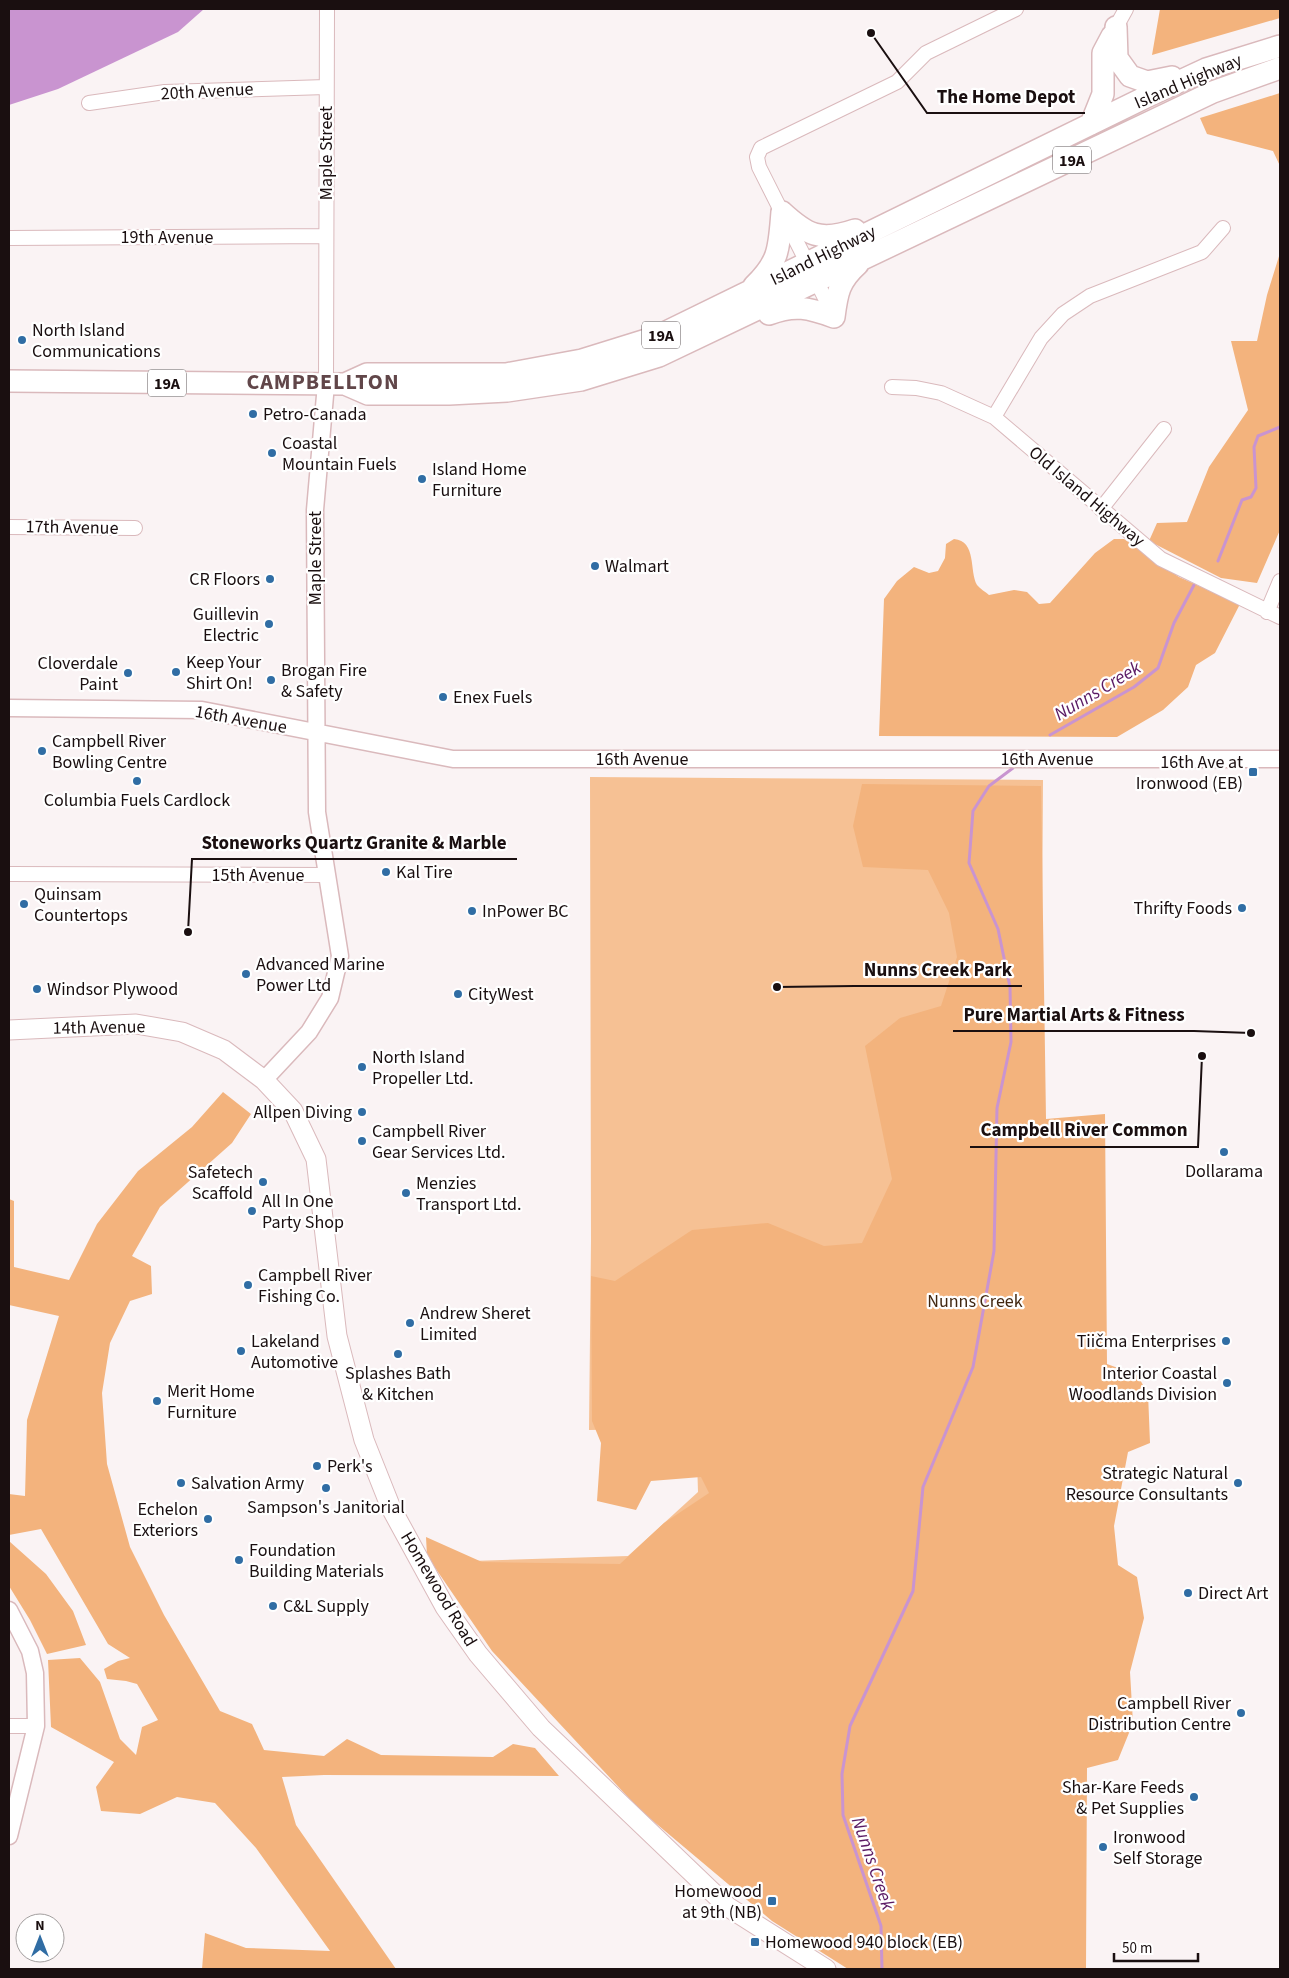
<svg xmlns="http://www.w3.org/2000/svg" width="1289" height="1978" font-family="'Source Sans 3',sans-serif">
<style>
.green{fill:#f6c194}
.forest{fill:#f3b37d}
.water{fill:#c994d0}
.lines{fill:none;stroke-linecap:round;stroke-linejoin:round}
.stream{stroke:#c994d0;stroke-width:3}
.minor-casing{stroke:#dab9bc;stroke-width:16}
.tertiary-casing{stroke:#dab9bc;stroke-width:19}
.secondary-casing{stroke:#dab9bc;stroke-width:21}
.primary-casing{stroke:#dab9bc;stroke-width:24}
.minor{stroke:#fff;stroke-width:14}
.tertiary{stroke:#fff;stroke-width:16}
.secondary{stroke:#fff;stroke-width:19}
.primary{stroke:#fff;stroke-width:21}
.poi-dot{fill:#306da4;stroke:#fff;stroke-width:2}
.labels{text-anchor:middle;stroke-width:4.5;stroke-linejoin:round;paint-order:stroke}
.shield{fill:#fff;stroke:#5f5758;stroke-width:1}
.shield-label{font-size:16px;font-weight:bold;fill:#1a0f10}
.street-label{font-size:18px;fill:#1a0f10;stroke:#fff}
.poi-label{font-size:18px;fill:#1a0f10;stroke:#fff;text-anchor:start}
.park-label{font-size:18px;fill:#422811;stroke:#fff}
.water-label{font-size:19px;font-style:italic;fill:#5a1a63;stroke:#fff}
.district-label{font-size:22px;font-weight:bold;letter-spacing:1px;fill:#614649;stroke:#fff}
.leader{fill:none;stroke:#1a0f10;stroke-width:2}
.callout-dot{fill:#1a0f10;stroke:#fff;stroke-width:2}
.callout-label{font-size:19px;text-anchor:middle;font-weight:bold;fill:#1a0f10;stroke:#fff;stroke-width:4.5;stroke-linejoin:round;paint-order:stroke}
</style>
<rect width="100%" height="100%" fill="#faf3f4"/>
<path class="green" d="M590,777L1043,780L1041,1119L849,1766L442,1562L628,1556L698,1492L696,1428L589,1430L591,1241Z"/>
<path class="forest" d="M1160,9H1280V18L1152,55Z
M1280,93V166L1273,151L1207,134L1200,118Z
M1280,253V530L1257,583L1221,578L1149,541L1157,523L1187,522L1209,467L1248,410L1231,341H1257L1267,295Z
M954,539C977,541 969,571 977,585C980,589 986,592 989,595L1014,590L1027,592L1039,604L1050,603L1095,553L1114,539H1124L1179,577L1240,604L1215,653L1196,665L1188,687L1163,710L1117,737L879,736L884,599L897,581L914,567L929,573L938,571L945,558L946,544Z
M862,784L1041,786L1046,1119L1105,1114L1107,1364L1137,1375L1148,1393L1150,1443L1128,1452L1114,1526L1118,1565L1137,1577L1144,1618L1130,1672L1133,1723L1118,1760L1087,1768L1086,1969H848L772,1921L640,1810L492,1651L427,1556L426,1537L482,1562L620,1564L664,1523L709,1493L701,1477L651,1481L636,1510L597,1501L601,1443L592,1421L591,1276L615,1281L692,1230L768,1223L824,1246L862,1243L892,1179L865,1046L900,1018L941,1006L957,957L949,913L928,870L863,867L853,826Z
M223,1092L251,1114L232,1143L160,1207L132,1256L151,1266L152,1294L130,1301L110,1343L102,1393L107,1464L130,1547L164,1615L220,1711L252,1724L264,1750L324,1756L347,1739L381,1755L493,1757L513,1744L535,1748L559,1776L324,1775L282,1777L296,1825L396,1969H202L205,1933L246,1948L330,1951L256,1848L215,1803L177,1797L140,1814L101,1811L96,1787L114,1762L51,1727L48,1660L80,1658L100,1682L120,1739L136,1755L142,1727L158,1720L137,1684L126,1681L107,1679L104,1669L118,1661L130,1658L108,1644L41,1529L9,1535V1494L25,1496L27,1420L59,1316L9,1305V1199L14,1201V1267L69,1280L97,1224L138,1171L192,1127Z
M9,1541L46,1574L73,1611L86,1645L47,1654L30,1620L9,1586Z"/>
<path class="water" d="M9,9H204L178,32L58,89L9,105Z"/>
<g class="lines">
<path class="stream" d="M1218,561L1242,500L1251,497L1256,488L1254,447L1258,436L1280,427
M1050,735L1134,687L1158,668L1174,623L1194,585
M882,1969L881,1926L843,1815L842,1774L850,1726L913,1591L923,1487L973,1367L994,1251L997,1108L1011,1042L1010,987L998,929L969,863L973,811L989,786L1013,768"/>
<defs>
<path id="minor" d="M1116,27L1126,9
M89,103L165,92L326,87
M9,238L326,236
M834,316L759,167L757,157L761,148L897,82L926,53L1016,9
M326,384L327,9
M892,387L916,388L941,393L994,417L1161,559L1280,617
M994,417L1041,338L1063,314L1090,296L1202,252L1223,228
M1101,509L1164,429
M9,527L135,528
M1267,612L1280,581
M9,874L327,875
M9,1726H36"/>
<path id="tertiary" d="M9,708L202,710L453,759H1280
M264,1080L309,1032L330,998L340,956L317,812L315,510L326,384
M9,1610L30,1651L35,1673L36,1726L9,1836"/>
<path id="secondary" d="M9,1030L136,1024L182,1032L224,1050L264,1080L293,1111L316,1159L337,1336L364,1440L391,1508L445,1607L478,1654L541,1728L728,1907L826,1969"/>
<path id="primary" d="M1116,27L1117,58L1130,76L1147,82L1172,77
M1091,124L1103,94V53L1112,36
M782,212C807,235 820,242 855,230
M754,286C780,261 779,247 782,212
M769,314C795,304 809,308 834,317C837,293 839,281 858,264
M9,381L345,384L368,394H449L507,391L581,380L659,356L1213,92L1280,68
M345,384L367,374H506L582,360L656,337L1146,97L1206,69L1280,46"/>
</defs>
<use href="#minor" class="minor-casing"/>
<use href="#tertiary" class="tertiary-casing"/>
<use href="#secondary" class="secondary-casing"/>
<use href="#primary" class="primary-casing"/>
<use href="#minor" class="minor"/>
<use href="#tertiary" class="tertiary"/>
<use href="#secondary" class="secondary"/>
<use href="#primary" class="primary"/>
</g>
<g class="poi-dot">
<circle cx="22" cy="340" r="5"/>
<circle cx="253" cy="414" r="5"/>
<circle cx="272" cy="453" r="5"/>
<circle cx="422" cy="479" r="5"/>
<circle cx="595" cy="566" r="5"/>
<circle cx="270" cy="579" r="5"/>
<circle cx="269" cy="624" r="5"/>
<circle cx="176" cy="672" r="5"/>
<circle cx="128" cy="673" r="5"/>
<circle cx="271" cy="680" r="5"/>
<circle cx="443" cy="697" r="5"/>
<circle cx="42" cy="751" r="5"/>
<rect x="1248" y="767" width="10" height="10" rx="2.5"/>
<circle cx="137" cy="781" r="5"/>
<circle cx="386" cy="872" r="5"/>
<circle cx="24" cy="904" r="5"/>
<circle cx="1242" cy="908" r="5"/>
<circle cx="472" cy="911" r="5"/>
<circle cx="246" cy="974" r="5"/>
<circle cx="37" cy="989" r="5"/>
<circle cx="458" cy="994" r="5"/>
<circle cx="362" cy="1067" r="5"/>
<circle cx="362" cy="1112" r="5"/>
<circle cx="362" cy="1141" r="5"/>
<circle cx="1224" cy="1152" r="5"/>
<circle cx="263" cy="1182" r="5"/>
<circle cx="406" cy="1193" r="5"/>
<circle cx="252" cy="1211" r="5"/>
<circle cx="248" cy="1285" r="5"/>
<circle cx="410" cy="1323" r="5"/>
<circle cx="1226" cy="1341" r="5"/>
<circle cx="241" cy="1351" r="5"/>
<circle cx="398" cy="1354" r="5"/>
<circle cx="1227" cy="1383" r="5"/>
<circle cx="157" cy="1401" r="5"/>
<circle cx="317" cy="1466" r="5"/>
<circle cx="181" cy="1483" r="5"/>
<circle cx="1238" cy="1483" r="5"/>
<circle cx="326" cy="1488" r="5"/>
<circle cx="208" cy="1519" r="5"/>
<circle cx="239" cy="1560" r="5"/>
<circle cx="1188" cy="1593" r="5"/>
<circle cx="273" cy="1606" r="5"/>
<circle cx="1241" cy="1713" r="5"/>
<circle cx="1194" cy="1797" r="5"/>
<circle cx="1103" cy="1847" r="5"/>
<rect x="767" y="1896" width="10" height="10" rx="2.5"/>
<rect x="750" y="1937" width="10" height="10" rx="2.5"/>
</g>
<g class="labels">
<g class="shield">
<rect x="1053" y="146.5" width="38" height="27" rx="4"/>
<rect x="642" y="321.5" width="38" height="27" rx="4"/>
<rect x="148" y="369.5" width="38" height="27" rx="4"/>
</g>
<g class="shield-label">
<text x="1072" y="166">19A</text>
<text x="661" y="341">19A</text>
<text x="167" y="389">19A</text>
</g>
<g class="street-label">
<text transform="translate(1188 81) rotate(-23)" y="6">Island Highway</text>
<text transform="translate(207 91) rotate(-3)" y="6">20th Avenue</text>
<text transform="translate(326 153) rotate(-90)" y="6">Maple Street</text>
<text x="167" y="243">19th Avenue</text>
<text transform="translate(823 255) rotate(-26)" y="6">Island Highway</text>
<text transform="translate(1087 496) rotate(40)" y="6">Old Island Highway</text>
<text transform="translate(72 527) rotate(1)" y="6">17th Avenue</text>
<text transform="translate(315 558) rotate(-90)" y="6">Maple Street</text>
<text transform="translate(241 719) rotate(10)" y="6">16th Avenue</text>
<text x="642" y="765">16th Avenue</text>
<text x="1047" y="765">16th Avenue</text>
<text x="258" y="881">15th Avenue</text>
<text transform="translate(99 1027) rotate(-1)" y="6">14th Avenue</text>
<text transform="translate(439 1589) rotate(59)" y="6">Homewood Road</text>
</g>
<g class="poi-label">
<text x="32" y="336">North Island<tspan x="32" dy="21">Communications</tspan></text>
<text x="263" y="420">Petro-Canada</text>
<text x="282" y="449">Coastal<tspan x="282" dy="21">Mountain Fuels</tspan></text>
<text x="432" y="475">Island Home<tspan x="432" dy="21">Furniture</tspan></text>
<text x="605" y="572">Walmart</text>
<text x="260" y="585" text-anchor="end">CR Floors</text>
<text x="259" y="620" text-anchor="end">Guillevin<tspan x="259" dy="21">Electric</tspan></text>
<text x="186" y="668">Keep Your<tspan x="186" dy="21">Shirt On!</tspan></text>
<text x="118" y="669" text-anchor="end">Cloverdale<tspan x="118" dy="21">Paint</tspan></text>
<text x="281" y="676">Brogan Fire<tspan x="281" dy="21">&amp; Safety</tspan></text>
<text x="453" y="703">Enex Fuels</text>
<text x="52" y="747">Campbell River<tspan x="52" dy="21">Bowling Centre</tspan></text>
<text x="1243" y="768" text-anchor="end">16th Ave at<tspan x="1243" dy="21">Ironwood (EB)</tspan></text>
<text x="137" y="806" text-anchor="middle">Columbia Fuels Cardlock</text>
<text x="396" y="878">Kal Tire</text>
<text x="34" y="900">Quinsam<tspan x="34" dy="21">Countertops</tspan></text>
<text x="1232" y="914" text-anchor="end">Thrifty Foods</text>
<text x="482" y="917">InPower BC</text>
<text x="256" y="970">Advanced Marine<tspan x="256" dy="21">Power Ltd</tspan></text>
<text x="47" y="995">Windsor Plywood</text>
<text x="468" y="1000">CityWest</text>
<text x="372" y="1063">North Island<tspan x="372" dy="21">Propeller Ltd.</tspan></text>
<text x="352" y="1118" text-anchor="end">Allpen Diving</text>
<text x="372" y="1137">Campbell River<tspan x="372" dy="21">Gear Services Ltd.</tspan></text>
<text x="1224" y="1177" text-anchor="middle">Dollarama</text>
<text x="253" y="1178" text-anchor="end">Safetech<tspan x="253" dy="21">Scaffold</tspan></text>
<text x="416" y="1189">Menzies<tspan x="416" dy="21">Transport Ltd.</tspan></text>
<text x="262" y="1207">All In One<tspan x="262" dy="21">Party Shop</tspan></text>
<text x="258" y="1281">Campbell River<tspan x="258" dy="21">Fishing Co.</tspan></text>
<text x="420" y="1319">Andrew Sheret<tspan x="420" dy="21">Limited</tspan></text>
<text x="251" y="1347">Lakeland<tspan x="251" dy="21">Automotive</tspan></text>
<text x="1216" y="1347" text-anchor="end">Tiičma Enterprises</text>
<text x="398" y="1379" text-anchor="middle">Splashes Bath<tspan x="398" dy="21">&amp; Kitchen</tspan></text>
<text x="1217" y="1379" text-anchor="end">Interior Coastal<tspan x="1217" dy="21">Woodlands Division</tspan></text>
<text x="167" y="1397">Merit Home<tspan x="167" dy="21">Furniture</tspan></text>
<text x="327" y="1472">Perk's</text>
<text x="1228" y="1479" text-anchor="end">Strategic Natural<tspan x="1228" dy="21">Resource Consultants</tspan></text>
<text x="191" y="1489">Salvation Army</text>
<text x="326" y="1513" text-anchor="middle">Sampson's Janitorial</text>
<text x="198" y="1515" text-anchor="end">Echelon<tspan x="198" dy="21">Exteriors</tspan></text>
<text x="249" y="1556">Foundation<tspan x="249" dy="21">Building Materials</tspan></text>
<text x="1198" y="1599">Direct Art</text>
<text x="283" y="1612">C&amp;L Supply</text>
<text x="1231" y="1709" text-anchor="end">Campbell River<tspan x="1231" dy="21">Distribution Centre</tspan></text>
<text x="1184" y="1793" text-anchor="end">Shar-Kare Feeds<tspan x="1184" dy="21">&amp; Pet Supplies</tspan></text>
<text x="1113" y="1843">Ironwood<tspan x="1113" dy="21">Self Storage</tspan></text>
<text x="762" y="1897" text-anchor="end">Homewood<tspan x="762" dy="21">at 9th (NB)</tspan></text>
<text x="765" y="1948">Homewood 940 block (EB)</text>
</g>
<g class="park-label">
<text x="975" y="1307">Nunns Creek</text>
</g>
<g class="water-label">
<text transform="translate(1097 690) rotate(-31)" y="7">Nunns Creek</text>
<text transform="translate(874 1863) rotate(71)" y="7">Nunns Creek</text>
</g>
<g class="district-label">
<text x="323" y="389">CAMPBELLTON</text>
</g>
</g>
<path class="leader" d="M871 33L927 113H1085M188 932L192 859H517M777 987L854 986H1022M1251 1033L1194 1031H953M1202 1056L1198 1147H970"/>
<g class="callout-dot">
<circle cx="871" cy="33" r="5"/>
<circle cx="188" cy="932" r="5"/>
<circle cx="777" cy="987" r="5"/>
<circle cx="1251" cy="1033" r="5"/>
<circle cx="1202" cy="1056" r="5"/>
</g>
<g class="callout-label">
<text x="1006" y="103">The Home Depot</text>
<text x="354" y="849">Stoneworks Quartz Granite &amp; Marble</text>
<text x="938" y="976">Nunns Creek Park</text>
<text x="1074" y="1021">Pure Martial Arts &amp; Fitness</text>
<text x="1084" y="1136">Campbell River Common</text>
</g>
<rect width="1289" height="1978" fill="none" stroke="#1a0f10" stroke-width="20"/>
<g transform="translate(40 1938)"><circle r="24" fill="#ffffff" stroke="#a39f9f"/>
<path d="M0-4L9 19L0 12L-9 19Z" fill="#306da4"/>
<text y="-8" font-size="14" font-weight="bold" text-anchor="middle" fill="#1a0f10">N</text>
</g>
<path d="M1114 1953v8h84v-8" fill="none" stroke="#1a0f10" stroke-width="2.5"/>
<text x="1122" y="1953" font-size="15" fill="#1a0f10" stroke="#ffffff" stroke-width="4" paint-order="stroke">50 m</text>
</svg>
